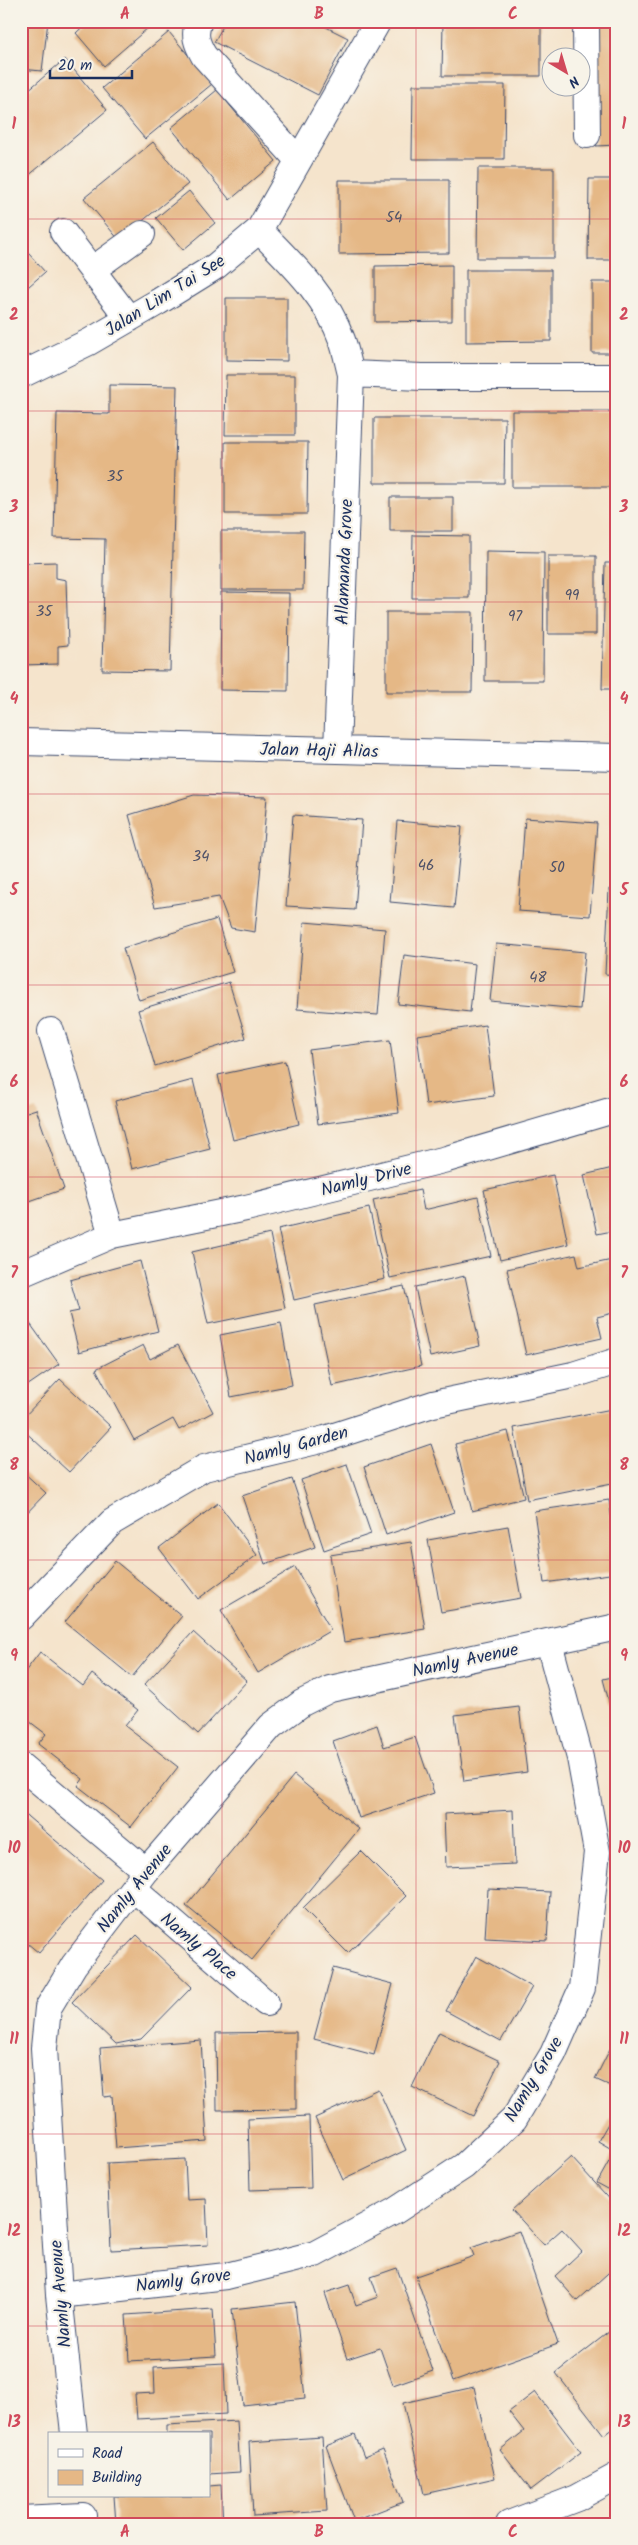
<svg xmlns="http://www.w3.org/2000/svg" width="638" height="2545" font-family="Kalam,sans-serif">
<style>
.building{fill:#e5b886}
.lines{fill:none;stroke-linecap:round;stroke-linejoin:round}
.street-casing{stroke:#3c4a6e;stroke-width:28}
.street{stroke:#fff;stroke-width:26}
.grid{fill:none;stroke:#d1495b;stroke-width:1;stroke-opacity:0.55}
.labels{text-anchor:middle;stroke-width:4.5;stroke-linejoin:round;paint-order:stroke}
.number-label{font-size:15px;fill:#4e5168}
.street-label{font-size:18px;fill:#1b2f5e;stroke:#f7f3e8}
.neatline{fill:none;stroke:#d1495b;stroke-width:2}
.grid-label{font-size:16px;text-anchor:middle;font-weight:bold;fill:#d1495b}
</style>
<rect width="100%" height="100%" fill="#f7f3e8"/>
<filter id="ink" filterUnits="userSpaceOnUse"><feTurbulence type="fractalNoise" baseFrequency=".02" numOctaves="2"/><feDisplacementMap in="SourceGraphic" scale="10" xChannelSelector="R" yChannelSelector="G"/><feConvolveMatrix kernelMatrix="1 2 1 2 8 2 1 2 1" color-interpolation-filters="sRGB"/></filter>
<filter id="wash" filterUnits="userSpaceOnUse"><feTurbulence type="fractalNoise" baseFrequency=".0096" numOctaves="4" result="noise"/><feDisplacementMap in="SourceGraphic" scale="20" xChannelSelector="R" yChannelSelector="G"/><feGaussianBlur stdDeviation="1.12" result="paint"/><feColorMatrix in="noise" values="0 0 0 0 0 0 0 0 0 0 0 0 0 0 0 0 0 1.4 0 .05"/><feComposite in="paint" operator="in"/></filter>
<g filter="url(#wash)">
<rect width="100%" height="100%" fill="#f5e4cc"/>
<g id="blocks">
<path class="building" d="M21,21H48L42,71L21,69Z
M89,21H156L104,66L76,33Z
M226,21H314L348,38L318,95L214,42Z
M443,21H541V76H442Z
M597,21H617V145L596,146Z
M169,32L212,84L145,139L102,88Z
M65,59L107,110L21,182V96Z
M413,85H505L504,159H412Z
M217,90L276,161L230,200L171,128Z
M153,142L188,184L119,240L84,198Z
M478,168H554V258H477Z
M589,179H617V260H588Z
M339,180H449V253L339,254Z
M189,191L215,223L183,250L156,218Z
M21,245L45,272L21,293Z
M452,265V321L375,322V266Z
M466,270H551V341L466,342Z
M592,282H617V353H592Z
M226,298H287V361L226,360Z
M226,375H295V435H225Z
M109,385L177,386L170,671L102,670L105,539L54,538L57,413L109,414Z
M512,411H617V487H512Z
M374,418H505L504,483H374Z
M225,442H308L307,514H225Z
M390,497H453V531H390Z
M221,531H304L303,590H221Z
M413,535L469,536V598H412Z
M486,551L544,552L543,681H485Z
M615,555L617,689H602L605,563H615Z
M548,556H596V634H548Z
M56,562V578L66,580L68,645L58,646V664L21,665V563Z
M221,592L289,593L288,691L220,690Z
M386,612H473L472,692H386Z
M194,795L267,797L255,932L231,928L219,897L155,907L129,815Z
M611,803H617V888H611Z
M293,815L362,820L355,910L286,906Z
M525,818L597,823L590,916L518,911Z
M397,821L462,827L454,908L390,902Z
M609,889H617V975L605,974Z
M217,919L233,972L139,1000L123,948Z
M304,922L385,929L378,1015L297,1009Z
M496,944L585,952L580,1009L490,1001Z
M404,955L475,964L470,1012L398,1004Z
M229,982L246,1038L155,1066L138,1010Z
M485,1025L494,1096L426,1105L417,1035Z
M390,1040L399,1113L318,1124L309,1050Z
M285,1061L299,1124L233,1140L218,1075Z
M193,1080L210,1149L132,1169L115,1101Z
M36,1109L64,1189L21,1204V1114Z
M617,1167V1230L597,1234L584,1175Z
M553,1175L568,1244L500,1260L484,1190Z
M420,1190L424,1210L478,1197L491,1256L390,1278L373,1200Z
M369,1208L385,1279L294,1300L278,1229Z
M270,1234L285,1308L208,1324L192,1252Z
M576,1254L579,1267L617,1259V1312L597,1317L602,1338L526,1355L507,1269Z
M140,1261L158,1331L79,1352L69,1313L79,1311L70,1280Z
M465,1276L480,1346L430,1357L415,1287Z
M404,1286L421,1366L332,1386L315,1305Z
M21,1311L59,1364L21,1390Z
M281,1323L292,1385L231,1397L220,1335Z
M143,1345L150,1359L178,1345L213,1412L179,1430L173,1419L134,1440L96,1369Z
M60,1379L111,1427L69,1472L21,1428V1420Z
M617,1408V1482L527,1500L514,1428Z
M508,1431L524,1498L472,1511L455,1444Z
M431,1444L454,1512L386,1535L364,1467Z
M347,1464L371,1534L324,1550L301,1480Z
M21,1470L46,1493L21,1519Z
M292,1479L315,1547L265,1564L242,1496Z
M609,1500L617,1554V1573L544,1583L534,1511Z
M218,1503L257,1555L198,1599L159,1548Z
M508,1526L521,1598L441,1612L428,1540Z
M411,1542L425,1629L344,1642L330,1555Z
M115,1561L182,1616L132,1677L65,1622Z
M295,1567L331,1630L258,1673L221,1610Z
M193,1632L247,1681L198,1734L144,1685Z
M40,1652L83,1686L92,1674L138,1710L125,1726L178,1767L131,1827L78,1786L83,1779L38,1744L46,1734L21,1715V1677Z
M617,1676V1728H616L603,1679Z
M519,1707L527,1772L464,1781L455,1715Z
M377,1725L384,1747L415,1737L434,1793L359,1818L333,1741Z
M294,1775L359,1829L252,1960L186,1906Z
M513,1810L515,1864L446,1867L444,1814Z
M21,1811L102,1880L39,1953L21,1938Z
M361,1851L406,1896L348,1953L303,1908Z
M488,1889L550,1892L547,1941L485,1938Z
M137,1935L192,1987L141,2039L116,2044L72,2002Z
M476,1956L532,1987L501,2041L446,2011Z
M333,1968L393,1984L374,2055L314,2039Z
M296,2032V2109L217,2110L216,2033Z
M439,2032L500,2061L473,2116L412,2087Z
M201,2040L207,2141L116,2148L112,2096L104,2097L100,2048Z
M610,2049L617,2052V2089L595,2079Z
M378,2089L406,2150L343,2180L315,2118Z
M617,2108V2194L597,2183L615,2151L598,2141Z
M309,2116L311,2188L250,2190L248,2119Z
M571,2157L617,2207V2265L577,2301L555,2276L582,2251L562,2229L544,2245L512,2210Z
M185,2159L187,2200L206,2199L208,2245L111,2250L107,2163Z
M519,2231L558,2344L453,2381L416,2276L474,2256L471,2248Z
M397,2268L433,2371L393,2385L380,2348L347,2359L325,2293L349,2285L356,2305L378,2297L371,2277Z
M295,2302L305,2398L243,2405L232,2309Z
M213,2309L216,2356L129,2361L126,2315Z
M614,2328L617,2332V2425L604,2435L556,2373Z
M224,2363L226,2414L137,2419L135,2394L155,2393L154,2367Z
M474,2387L495,2478L424,2494L403,2403Z
M535,2392L581,2452L531,2490L500,2450L524,2431L509,2412Z
M237,2421L240,2472L209,2474V2434H167V2425Z
M355,2434L364,2457L383,2449L403,2502L354,2521L326,2446Z
M322,2437L327,2511L253,2516L249,2442Z
M221,2485L223,2524H116L114,2496H209V2486Z"/>
</g>
</g>
<g filter="url(#ink)">
<use href="#blocks" fill-opacity="0" stroke="#3c4a6e" stroke-width="1"/>
<g class="lines">
<defs>
<path id="street" d="M199,21C193,35 197,44 204,56L298,160
M586,21L587,135
M259,230C291,263 326,295 342,340C346,351 348,363 351,374L337,750
M63,232L129,319
M92,270L142,234
M351,374L422,377H617
M21,375L89,342L158,302L216,266L259,230L378,21
M21,742L617,757
M51,1031L112,1235
M21,1274L112,1235L246,1208L447,1159L617,1109
M21,1617L112,1522L204,1468L325,1439L433,1404L573,1375L617,1361
M21,1766L146,1871
M133,1888L266,2003
M59,2295L226,2276L315,2254L395,2211L464,2166L514,2119L553,2054L582,1988L597,1852L580,1758L549,1643
M74,2434L59,2295L44,2048L48,2008L74,1965L146,1871L271,1726L302,1703L330,1689L617,1627
M21,2519L83,2516
M509,2524L577,2498L617,2476"/>
</defs>
<use href="#street" class="street-casing"/>
<use href="#street" class="street"/>
</g>
</g>
<path class="grid" d="M222,21V2524M416,21V2524M21,219H617M21,411H617M21,602H617M21,794H617M21,985H617M21,1177H617M21,1368H617M21,1560H617M21,1751H617M21,1943H617M21,2134H617M21,2326H617"/>
<g class="labels">
<g class="number-label">
<text x="394" y="222">54</text>
<text x="115" y="481">35</text>
<text x="572" y="600">99</text>
<text x="44" y="616">35</text>
<text x="515" y="621">97</text>
<text x="201" y="861">34</text>
<text x="426" y="870">46</text>
<text x="557" y="872">50</text>
<text x="538" y="982">48</text>
</g>
<g class="street-label">
<text transform="translate(165 295) rotate(-32)" y="6">Jalan Lim Tai See</text>
<text transform="translate(344 562) rotate(-88)" y="6">Allamanda Grove</text>
<text transform="translate(319 750) rotate(1)" y="6">Jalan Haji Alias</text>
<text transform="translate(366 1179) rotate(-14)" y="6">Namly Drive</text>
<text transform="translate(296 1445) rotate(-15)" y="6">Namly Garden</text>
<text transform="translate(465 1660) rotate(-12)" y="6">Namly Avenue</text>
<text transform="translate(134 1888) rotate(-51)" y="6">Namly Avenue</text>
<text transform="translate(199 1946) rotate(40)" y="6">Namly Place</text>
<text transform="translate(533 2079) rotate(-59)" y="6">Namly Grove</text>
<text transform="translate(183 2280) rotate(-7)" y="6">Namly Grove</text>
<text transform="translate(60 2294) rotate(-95)" y="6">Namly Avenue</text>
</g>
</g>
<rect width="638" height="2545" fill="none" stroke="#f7f3e8" stroke-width="55"/>
<rect x="48" y="2432" width="162" height="65" fill="#f7f3e8" stroke="#9fa5b1"/>
<rect x="58" y="2449" width="25" height="8" fill="#ffffff" stroke="#9fa5b1"/>
<text x="92" y="2458" font-size="15" fill="#1b2f5e">Road</text>
<rect x="58" y="2470" width="25" height="15" fill="#e5b886" stroke="#9fa5b1"/>
<text x="92" y="2482" font-size="15" fill="#1b2f5e">Building</text>
<g transform="translate(566 72) rotate(142)"><circle r="24" fill="#f7f3e8" stroke="#9fa5b1"/>
<path d="M0-4L9 19L0 12L-9 19Z" fill="#d1495b"/>
<text y="-8" font-size="14" font-weight="bold" text-anchor="middle" fill="#1b2f5e">N</text>
</g>
<path d="M50 70v8h82v-8" fill="none" stroke="#1b2f5e" stroke-width="2.5"/>
<text x="58" y="70" font-size="15" fill="#1b2f5e" stroke="#f7f3e8" stroke-width="4" paint-order="stroke">20 m</text>
<rect x="28" y="28" width="582" height="2490" class="neatline"/>
<g class="grid-label">
<text x="125" y="19">A</text>
<text x="319" y="19">B</text>
<text x="513" y="19">C</text>
<text x="14" y="129">1</text>
<text x="624" y="129">1</text>
<text x="14" y="320">2</text>
<text x="624" y="320">2</text>
<text x="14" y="512">3</text>
<text x="624" y="512">3</text>
<text x="14" y="704">4</text>
<text x="624" y="704">4</text>
<text x="14" y="895">5</text>
<text x="624" y="895">5</text>
<text x="14" y="1087">6</text>
<text x="624" y="1087">6</text>
<text x="14" y="1278">7</text>
<text x="624" y="1278">7</text>
<text x="14" y="1470">8</text>
<text x="624" y="1470">8</text>
<text x="14" y="1661">9</text>
<text x="624" y="1661">9</text>
<text x="14" y="1853">10</text>
<text x="624" y="1853">10</text>
<text x="14" y="2044">11</text>
<text x="624" y="2044">11</text>
<text x="14" y="2236">12</text>
<text x="624" y="2236">12</text>
<text x="14" y="2427">13</text>
<text x="624" y="2427">13</text>
<text x="125" y="2537">A</text>
<text x="319" y="2537">B</text>
<text x="513" y="2537">C</text>
</g>
</svg>
